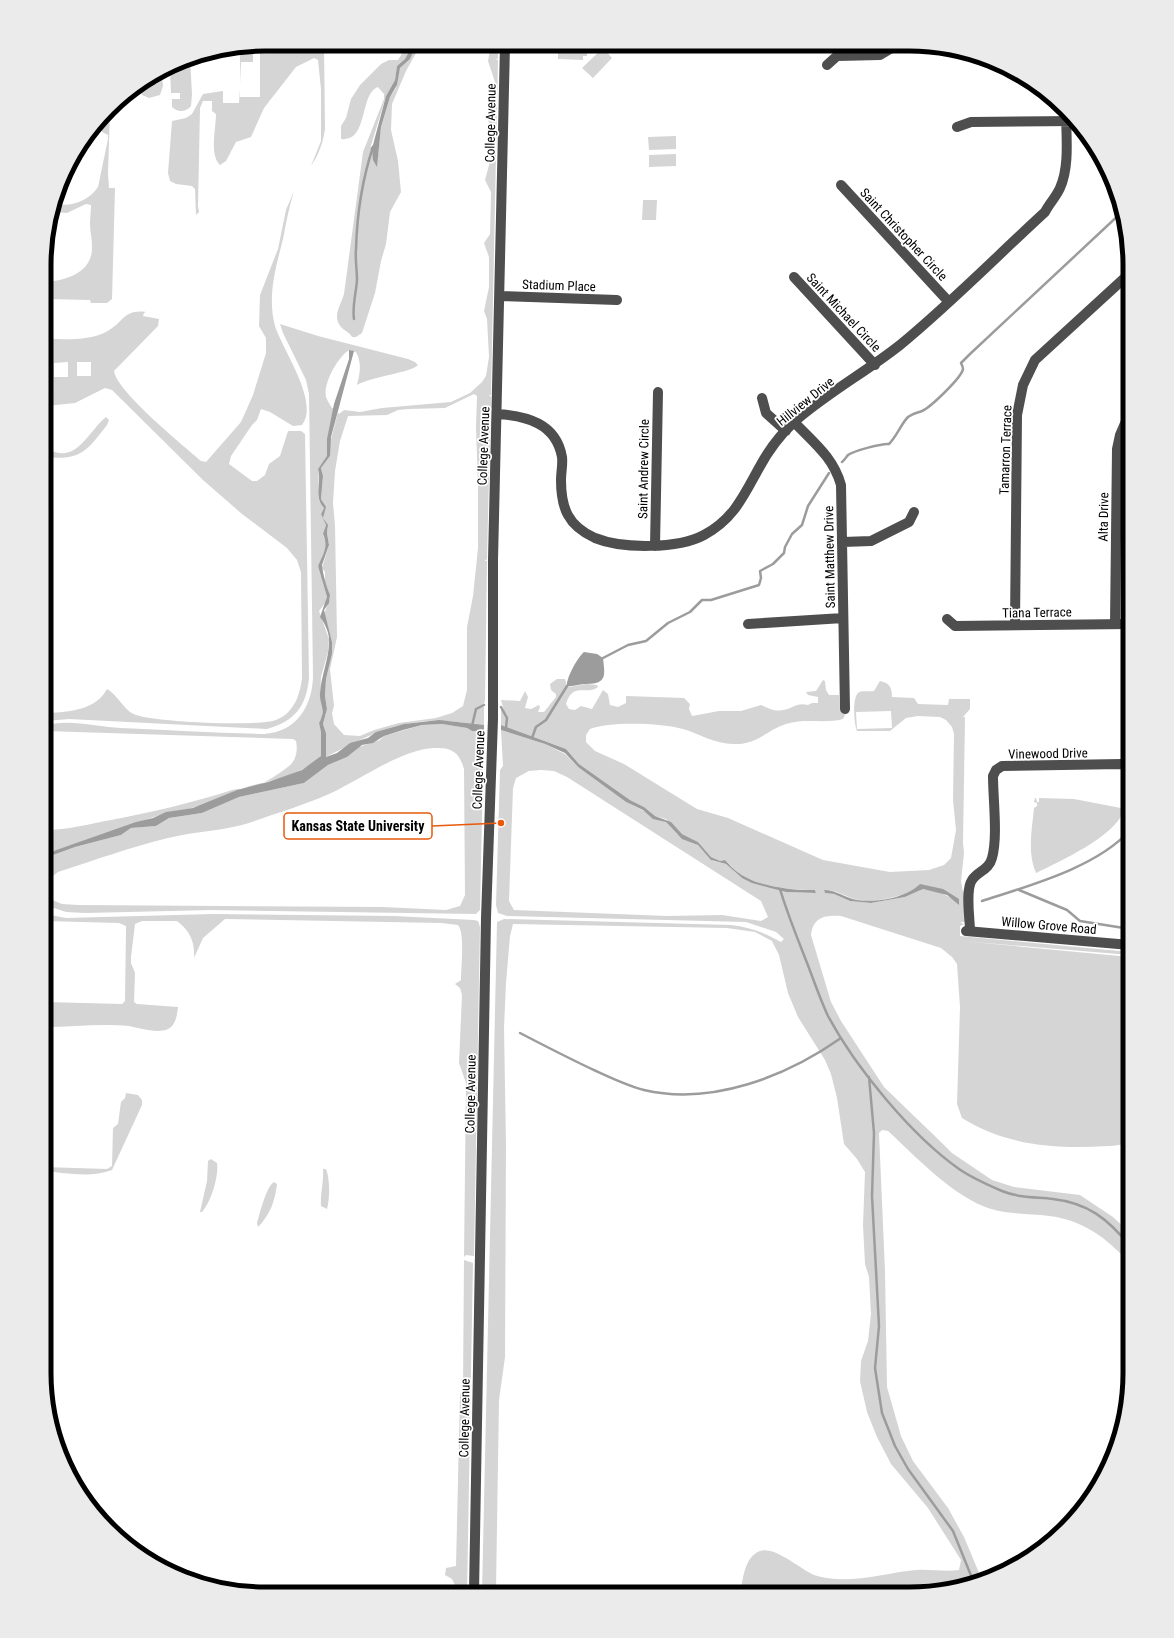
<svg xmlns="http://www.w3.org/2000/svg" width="1174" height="1638" font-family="'Roboto Condensed',sans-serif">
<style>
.green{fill:#d5d5d5;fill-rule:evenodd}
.water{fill:#9c9c9c}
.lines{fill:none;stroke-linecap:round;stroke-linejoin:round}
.stream{stroke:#9c9c9c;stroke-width:2.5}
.minor{stroke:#4e4e4e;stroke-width:10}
.labels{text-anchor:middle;stroke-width:3.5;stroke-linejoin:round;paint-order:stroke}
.street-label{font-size:13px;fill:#000;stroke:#fff}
.rim{fill:none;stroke:#000;stroke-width:5}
.leader{fill:none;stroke:#e8590c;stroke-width:1.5}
.callout-dot{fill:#e8590c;stroke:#fff;stroke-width:1.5}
.callout{fill:#fff;stroke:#e8590c;stroke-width:1.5}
.callout-label{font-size:14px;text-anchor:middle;font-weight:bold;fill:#000}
</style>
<rect width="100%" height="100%" fill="#fff"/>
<path class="green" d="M298,44H324L325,129C323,143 319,154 311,166L321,141V89L318,60L314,58L296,67L264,108L251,137L236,142L226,161L220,165C209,154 216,129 216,114L212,111V101H203L200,108L198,206L199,212L196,215L195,189L192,186L176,184L170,181L168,173L172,121L186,118L192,114L203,94L223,91V103H239L240,89V97H260V53L286,52Z
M408,44H413L405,59L397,66L395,80L386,96L370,149L372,150L373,157L377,165L381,127L390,97L396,88L400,68L410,59L417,44H421L406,71L392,104L391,130L398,161L401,192L390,212L386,244L381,261L375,293L362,333L356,337H352C350,333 347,332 343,329C331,318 340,307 344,294L363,152L384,99V94L378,87C359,94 369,142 341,139V126L346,118L351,99L360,85L381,64L389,60H398Z
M491,45H498V58L496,60H498L491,395H489L491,397L487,559L485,561H487L485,701L483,706L478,707H484V725C478,726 472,724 466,723C454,722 441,720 429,721C390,723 359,740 326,757V733L323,724L327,709L325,696L326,679L332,654V642L324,614L330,598L325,584V572L322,568L329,545L327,533L328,528L323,518C324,509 327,507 321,499L323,476L321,468L330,456V443L338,412L339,414L344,410L360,412L382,408L451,402L470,393L482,382L486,376L489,357L487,319L484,311L489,287V257L484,243L490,234L491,192L485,180L492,154L490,125L487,117L496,85L488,61ZM474,394L477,396L476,428L478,484V548L473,596L467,627V690L463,706L452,713L436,718L399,723L374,730L360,736L344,735L334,724L332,713L334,706L330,669L337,637L335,526L333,503L335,471L340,441L348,416L387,415L398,410L409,409L445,408Z
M558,45H594V49H590V53H587V56H583V60L558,59Z
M603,48L612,58L593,78L582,68Z
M242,50L253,52V62H241L240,84V53H243Z
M190,58L192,94L191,106C186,112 178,113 172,107V99H180V93H171L170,70L182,63V66H185L187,64L184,62Z
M160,75L162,77L163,86L160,95L149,98L142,95L137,89L144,84H157V77Z
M110,111L108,174L109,188H115L112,299L107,303H91L90,300L46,299V282C68,280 93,272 92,246C92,238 90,231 90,224C90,218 91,211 91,205L86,204L67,213L54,212L57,204C73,207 89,200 98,187L108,139V135L102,132V120Z
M676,136V149L649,150L648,137Z
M676,154V166L649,167V155Z
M294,191C289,207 286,223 283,239C276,267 267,296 275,326C282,349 320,402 302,425L293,426L270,412L261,409L257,420L252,425L231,456L229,464L252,481H257L265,475L269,464L280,456L288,431H301L305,434L309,678C306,708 294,721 267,729L69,719L45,721V711L48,713C69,712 96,710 107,689C118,695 124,711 136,715C156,722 257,727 276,720C294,713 300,695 302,678L301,572L297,560L287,548L242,514L203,480L112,390L105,388L75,403L46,406V339C65,339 86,341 104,333C124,324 122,309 146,312L144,313L143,316L159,319L158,326L114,371C117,392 183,445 201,461L206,462L241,422L253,395L266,353V338L259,326L260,295L278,249L286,210ZM68,362V377H54V363ZM77,362H91V376H77Z
M643,200H657L656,220H642Z
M280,324L318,336L408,359L415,362L418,365C413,372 370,377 357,385C360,373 362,363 356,352L349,350C338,357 323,383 326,397C327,400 330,405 332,408H334L327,445V457L318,469C321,482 313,497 324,508L321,514L326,525L323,535L326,542V548L318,566L327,597L326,602L319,611L329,639L328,652L321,677L320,697L323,704L322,718L319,723L321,731V756C305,774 269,781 246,787C228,793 211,803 192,808C184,810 174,810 166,813C125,826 86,841 45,854V830C67,830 89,824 111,820C152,812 192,803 232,790C241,788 252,787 261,784C269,780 282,772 289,766C296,761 298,750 296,741L293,739L45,731V726C66,718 98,727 121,728C168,730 216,733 264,734C296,732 312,707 313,677L309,394L306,380L283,333Z
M106,417L109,420L107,425C87,451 80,461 46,457V449C51,451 59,454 65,453C81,452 94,426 106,417Z
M557,679H565L567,686L569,687L587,684L597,685L598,687C586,696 573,681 566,704L569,709L575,710L581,706L592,709L603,690L608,694L610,705L618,707L626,703V696L684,698L690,704L689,709L692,716L719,711H741L761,705C768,708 775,712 783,710C793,709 796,702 808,705L812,703H818V697L808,695L806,692L816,691L823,680L825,681L826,690L829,695H839L840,711H847L843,719C825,724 805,718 786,724C767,730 757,745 733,744C715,744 700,734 683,729C663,723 609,721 590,729L586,735V742L595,751L624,764L697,809L728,818L823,860L890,872L929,870L944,865L951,858L956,830L953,800L954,734L952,727L946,720L940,717L918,716L906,718L890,731H857C854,724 852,699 858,693C861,690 869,692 874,691L880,681C890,683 892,688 892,697L914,698L918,704L948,705L949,699H970V709L963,717H965L963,843L964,853L961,881L963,892H966L965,922H960L964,924L960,926V936L1130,952V955L962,941L1130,957V1144C1122,1144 1115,1146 1108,1146C1056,1149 1007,1146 962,1118L957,1104L960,1007L957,964L952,957L941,948L841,916C825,915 813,917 811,935L831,1002L841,1021L884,1087L943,1144L952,1153L992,1180L1014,1187L1080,1195L1113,1217L1130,1233V1264C1109,1239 1081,1219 1049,1216C1027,1213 1004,1215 983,1206C949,1192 915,1156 888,1131L882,1130L879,1133L885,1271L887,1387L901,1436L913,1461L948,1508L964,1537L982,1580L966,1587L909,1594H740C743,1580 744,1557 760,1551C775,1546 800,1569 814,1575C847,1586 883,1573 916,1570C930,1569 945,1572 959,1570L961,1560L928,1508L891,1464L877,1437L867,1412L860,1381L861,1361L868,1341L871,1314L869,1277L865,1264L863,1225L865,1172L857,1159L844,1144L837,1098L831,1074L825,1060L798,1017L788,993L779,955L772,941L755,932L727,928L513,924L510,936L506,983L504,1028L506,1145L505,1357L499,1400L496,1589V1593H482L497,922L504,919L731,925C750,927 765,933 781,942L784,939L776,932L746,922L507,916L498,913L496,905L500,770L503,766L501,730L545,744L565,754L578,767L626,802L666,822L677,834L698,845L713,861L726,864L742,878L786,892L816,893L815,890C792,890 759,887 739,873C734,870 730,864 725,860L720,861L711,857L698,842L682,834L666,819L655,816L644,807L630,800L579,764L566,749L501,725V709L504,711L501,700L520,701L525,691L528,697L525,708L531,709L539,705L540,707L538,712H544L556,697V694L551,690L550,684ZM891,711L892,728L857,729L856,712ZM541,770L554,771L567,777L761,901L768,917L761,921L722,915L667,916L514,910L509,901L513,788L516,778L529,771ZM932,887L959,899H953L939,892L923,889L905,897L871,903L850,901L834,894L825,893L824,890C839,889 850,901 866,901C889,901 910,891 932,887Z
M442,724L467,728L472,731H484V756L481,765L483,770L480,910L476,914L212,910L85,913L66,912L45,905V897L62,904L78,905L383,907L446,910L460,906L465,895L464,769C459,752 452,747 434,748C402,749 358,781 329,794C304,805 277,813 252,822C226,831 196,831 168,838C131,847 95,860 58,872L45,882V858L75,847L121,835L131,828L156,826L169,818L202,813L239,797L304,783L328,765L347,757L359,747L380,740L384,736L422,725Z
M1035,798H1036L1037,802H1039V798L1074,799L1121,808L1123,812C1115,836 1059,862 1036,873C1027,852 1032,830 1034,808L1037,806V803L1034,802Z
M45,914L66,918L213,914L394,916L474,920L478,921L480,927L474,1256L466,1255L464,1257L466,1083L459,1063L462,995L460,988L455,984L461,980C461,968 465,933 458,925L441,923L225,919L203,938L194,958C195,942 190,931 177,921H142L135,924L131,957V963L135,973L134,1002L137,1004L178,1007C177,1015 176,1025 168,1029C157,1034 140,1028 129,1026C100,1023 73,1027 45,1027V1002L122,1004L125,1001L126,926L119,923L45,921Z
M126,1093L138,1095L142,1100V1105L112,1170C91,1178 66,1173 44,1171V1167L107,1169L112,1166L113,1128L118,1124L121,1102L125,1098Z
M211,1159L217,1163C219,1176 211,1202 202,1212H200L207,1181L208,1161Z
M323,1169H326C330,1179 330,1198 327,1209L321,1206C320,1194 324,1182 323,1169Z
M274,1182L277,1184C275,1201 270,1215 258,1227L257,1223C260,1213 266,1187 274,1182Z
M464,1260L473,1263L467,1593H456L455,1585L452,1579L445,1575L446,1568L456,1566L460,1395L463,1386Z"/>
<path class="water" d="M413,44H417L410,59L400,68L397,85L390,97L381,127L377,167L373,160L372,150L370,149L373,145L386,96L395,80L397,66L405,59Z
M349,350L354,351L331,437L330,456L321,468L323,476L321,499L326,507L323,518L328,525L327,533L329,545L322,565C323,574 326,586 330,595L329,603L324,610L332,642V654L326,679L325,696L327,709L323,724L326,733V757L337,753L350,743L368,738L376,732L404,724L439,720L484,725V731H472L467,728L442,724L422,725L403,730L384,736L373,743L362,745L347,757L328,765L304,783L239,797L202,813L169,818L156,826L131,828L121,835L75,847L45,858V854L136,822L153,818L166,812L193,808L237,790L268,782L302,770L321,756V732L319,723C327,709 319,704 320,693C321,676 330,656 329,639C329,632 324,622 320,617L327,597L318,566C323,554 329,547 323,534L326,525L321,514L324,508C313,496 322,482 318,469L327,456V439L334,404L349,359Z
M584,652L597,654L603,658C605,676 607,684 586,684C580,684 573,687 567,686C566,678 578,657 584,652Z
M501,725L566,749L579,764L630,800L644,807L655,816L671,822L682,834L698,842L711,857L720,861L725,860C729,864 734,870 739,873C756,886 794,891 815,890L816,893L786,892L752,883L742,878L726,864L711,860L698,845L682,839L666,822L653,819L643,810L626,802L578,767L565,753L545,744L501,730Z
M920,884L943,889L959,899V905L947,895L923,889L905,897L871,903L850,901L834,894L825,893L824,890C837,890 845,898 857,900C876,903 906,898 920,884Z"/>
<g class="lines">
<path class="stream" d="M354,319C352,306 356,294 357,280C357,270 355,259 356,249C357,214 362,180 373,147
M842,462C845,460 846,457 848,455C853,451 883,443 889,444C897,436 901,424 908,417C913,413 917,413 922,411C931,407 962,377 963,369C963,367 962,365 961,363L970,354L1122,212
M603,658L628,645L646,641L668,623L690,612L702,600H711L759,585L761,578L760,571L773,564L784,553L785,547L792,534L802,525L808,506L829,473
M501,707L507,718L506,728
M472,726L476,709L484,705
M532,738L536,727L546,720L567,686
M780,889C788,916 799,942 809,968C815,984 821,1001 828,1016C856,1068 911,1135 959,1169C972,1178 988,1185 1002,1191C1019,1198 1035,1197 1053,1199C1088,1203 1108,1219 1130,1246
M1019,890L1067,910L1080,921L1130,929
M982,901C1028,886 1098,867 1130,830
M520,1033C545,1046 570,1059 596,1071C611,1078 628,1086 644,1090C712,1106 787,1076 841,1038
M869,1077L874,1133L872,1196L879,1326L875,1368L882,1413L895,1446L908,1469L953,1531L974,1583"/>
<path class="minor" d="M827,65L837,56L880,55L890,49V46
M957,127L971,122L1076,121
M841,185L948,301
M794,277L875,365
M500,296L617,300
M762,398L766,413L786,431
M498,414C526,416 556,423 562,457C563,464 561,472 561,480C561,508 568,526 595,538C622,549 678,549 704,535C734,519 744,495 759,468C768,451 780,435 794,422C827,393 866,372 900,345C950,304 997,256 1045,212C1049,204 1056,197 1060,188C1070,166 1066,135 1066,111
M794,422C814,443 833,457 841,485L845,709
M843,542L871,541L909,522L914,512
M655,546L658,392
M947,619L955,626L1130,624
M748,624L843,618
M1115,624L1117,449L1120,435L1130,412
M1015,625L1017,415L1023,385L1035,360L1130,273
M966,931L1130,945
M970,931C970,919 965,890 972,880C978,871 989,870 992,858C998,837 993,799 993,776L996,770L1002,766L1122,764L1130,766
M474,1593L486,918L493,719V560L505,45"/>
</g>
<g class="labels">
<g class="street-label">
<text transform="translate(490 123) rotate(-89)" y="5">College Avenue</text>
<text transform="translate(904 234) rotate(47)" y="5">Saint Christopher Circle</text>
<text transform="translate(559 285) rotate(2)" y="5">Stadium Place</text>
<text transform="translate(844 312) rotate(47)" y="5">Saint Michael Circle</text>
<text transform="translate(805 401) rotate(-39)" y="5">Hillview Drive</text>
<text transform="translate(483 446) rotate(-88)" y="5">College Avenue</text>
<text transform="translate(1005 450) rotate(-88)" y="5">Tamarron Terrace</text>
<text transform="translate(643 469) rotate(-89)" y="5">Saint Andrew Circle</text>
<text transform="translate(1103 517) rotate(-89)" y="5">Alta Drive</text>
<text transform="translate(829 557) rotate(-91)" y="5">Saint Matthew Drive</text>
<text transform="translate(1037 612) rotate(-1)" y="5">Tiana Terrace</text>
<text transform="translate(1048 753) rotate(-1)" y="5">Vinewood Drive</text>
<text transform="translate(478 770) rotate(-88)" y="5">College Avenue</text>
<text transform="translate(1049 925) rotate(5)" y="5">Willow Grove Road</text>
<text transform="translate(470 1094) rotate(-89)" y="5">College Avenue</text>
<text transform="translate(464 1418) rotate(-89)" y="5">College Avenue</text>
</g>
</g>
<path d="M0 0H1174V1638H0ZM265 51H909A214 214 0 0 1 1123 265V1373A214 214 0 0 1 909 1587H265A214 214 0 0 1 51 1373V265A214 214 0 0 1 265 51Z" fill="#ebebeb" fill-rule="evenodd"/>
<path class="rim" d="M265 51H909A214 214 0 0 1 1123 265V1373A214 214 0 0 1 909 1587H265A214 214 0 0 1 51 1373V265A214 214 0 0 1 265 51Z"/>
<path class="leader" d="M501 823L432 826"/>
<circle class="callout-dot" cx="501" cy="823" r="4"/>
<rect class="callout" x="284" y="813" width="148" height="26" rx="4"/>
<g class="callout-label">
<text x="358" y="831">Kansas State University</text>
</g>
</svg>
